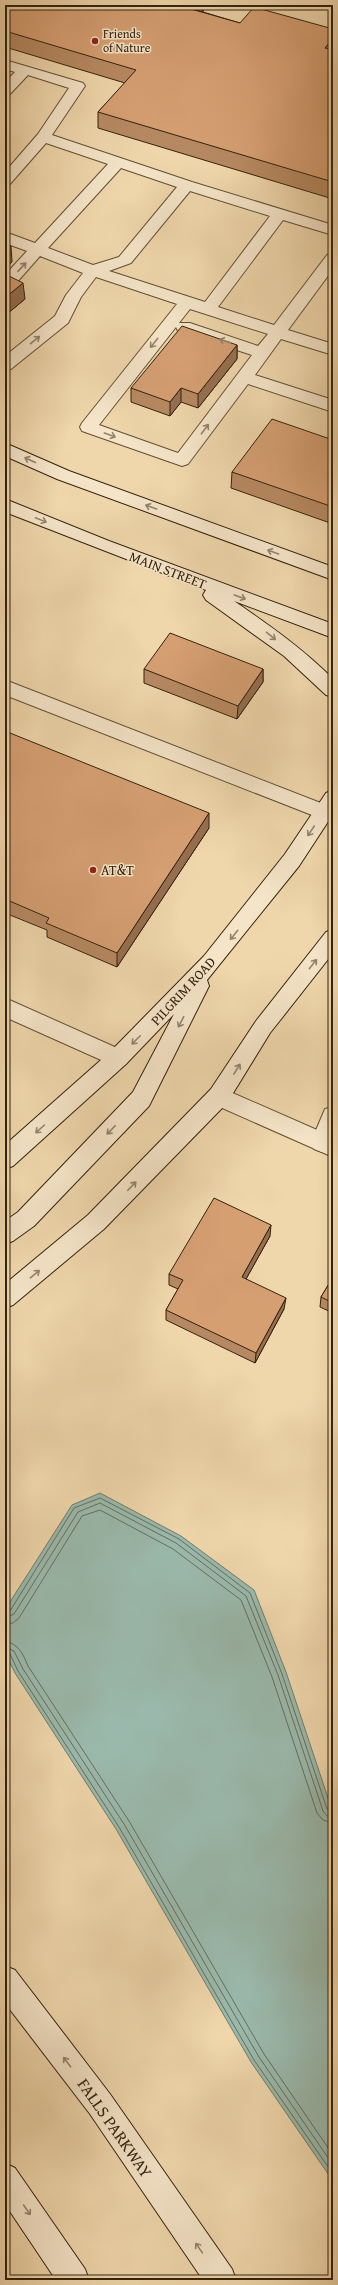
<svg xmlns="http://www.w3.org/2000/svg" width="338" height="2285" font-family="'Gentium Book Plus',serif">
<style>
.water{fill:#9ab9ac;stroke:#717d6d}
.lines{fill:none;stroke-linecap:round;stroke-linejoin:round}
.shore{stroke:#666e5d;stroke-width:1}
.lane-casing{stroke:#624f35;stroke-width:2}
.street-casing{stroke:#624f35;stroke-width:2}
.secondary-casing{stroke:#33220e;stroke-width:2}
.lane{fill:#f5e4c8;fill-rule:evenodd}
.street{fill:#f5e4c8;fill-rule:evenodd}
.secondary{fill:#f5e4c8;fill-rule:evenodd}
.wall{fill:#b78962;stroke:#33220e}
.shaded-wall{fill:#956f50;stroke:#33220e}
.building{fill:#d59f72;stroke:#33220e}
.oneway{stroke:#94836b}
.poi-dot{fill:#8f2418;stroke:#f5e4c8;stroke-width:1.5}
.labels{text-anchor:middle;stroke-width:3;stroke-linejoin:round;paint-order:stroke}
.far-poi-label{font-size:12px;fill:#33220e;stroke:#f5e4c8;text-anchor:start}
.street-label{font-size:14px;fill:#33220e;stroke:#f5e4c8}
.poi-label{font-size:14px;fill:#33220e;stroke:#f5e4c8;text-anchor:start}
.near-street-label{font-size:17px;fill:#33220e;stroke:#f5e4c8}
</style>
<rect width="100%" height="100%" fill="#efd6ab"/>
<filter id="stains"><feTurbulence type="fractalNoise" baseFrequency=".005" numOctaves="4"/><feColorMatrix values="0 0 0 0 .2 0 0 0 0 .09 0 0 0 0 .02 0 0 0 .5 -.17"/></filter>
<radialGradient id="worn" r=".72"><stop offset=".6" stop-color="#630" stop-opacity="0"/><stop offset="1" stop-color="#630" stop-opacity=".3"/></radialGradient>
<path class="water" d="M100,1493L181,1536L254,1590L286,1672L333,1813V2181L251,2062L116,1829L15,1673L5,1653V1615L8,1605L72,1505Z"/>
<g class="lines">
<path class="shore" d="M5,1613L10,1611L74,1508L100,1498L179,1539L250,1593L282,1674L327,1809L333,1812
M5,1618L14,1614L78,1512L100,1503L176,1543L246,1596L278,1675L323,1811L327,1816L333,1817
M5,1624L13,1623L19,1618L82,1516L100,1510L173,1549L241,1600L272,1677L317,1813L323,1820L333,1823
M5,1641C19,1644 23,1654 28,1666L129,1821L264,2054L333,2155
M5,1647L14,1651L23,1669L124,1824L259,2057L333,2165
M5,1652L10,1654L18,1671L119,1827L254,2060L333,2174"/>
<defs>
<path id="lane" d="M5,60L83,83L85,86L52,135L192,182L333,225V235L283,220L218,307L274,325L327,255L333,253V269L288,330L333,344V355L281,339L255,375L333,400V412L248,384L188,464L182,466L82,431L80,427L82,423L177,304L96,277L81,297L68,323L11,369L5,370V356L55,316L66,295L83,273L40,256L11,289L5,290V275L27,251L5,243V232L35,243L108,164L46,143L10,184L5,186V172L38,134L69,88L28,75L10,94L5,95V82L15,72L5,69ZM121,168L177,187L119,257L93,265L48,248ZM190,191L270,216L205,302L109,271L131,263ZM190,309L268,334L258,346L190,323H179ZM176,327L178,331L252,355L178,453L99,425Z
M5,680L331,807L333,814L331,817L324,820L317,817L5,695Z
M333,1107V1142L330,1149L322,1152L314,1149L311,1142L325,1109Z"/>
<path id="street" d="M5,998L126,1052L129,1058L126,1064L118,1067L110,1064L5,1017Z
M219,1087L333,1137V1157L211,1103L208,1096L211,1089Z"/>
<path id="secondary" d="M5,443L69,471L333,567V580L57,479L5,456Z
M5,499L109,541L333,624V638L234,601C269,625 303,649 333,679V697L326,695L284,656L206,600L203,595L206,590L5,512Z
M333,790V814L299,866L207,980L209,986L149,1106L34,1226L13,1241L5,1244V1221L18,1212L133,1092L174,1014L126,1064L13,1166L5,1169V1145L110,1052L204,956L285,854L326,793Z
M333,930V953L270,1033L227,1103L104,1229L13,1305L5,1308V1284L88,1215L211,1089L256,1021L326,932Z
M5,1966L15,1970L110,2094L232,2269L236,2280H203L90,2114L5,2003Z
M5,2163L15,2168L85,2269L89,2280H56L5,2204Z"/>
</defs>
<use href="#lane" class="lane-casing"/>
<use href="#street" class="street-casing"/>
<use href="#secondary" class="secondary-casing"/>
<use href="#lane" class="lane"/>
<use href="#street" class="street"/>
<use href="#secondary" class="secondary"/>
</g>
<path class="wall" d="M5,5H203V12L240,23L333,29V199L98,128V112L125,83L5,47Z
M5,274L25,299L7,314L5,313Z
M237,345V359L198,408L181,402L170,416L131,402V388Z
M333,440V524L231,488L232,472Z
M144,669H263V682L237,719L144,683Z
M5,731L209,828L117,967L47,937V930L5,913Z
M270,1236L246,1279L284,1309L255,1363L166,1320V1310L178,1289L169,1285V1274Z
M333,1277V1313L320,1307L321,1297Z"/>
<path class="shaded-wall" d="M194,5H203V12L191,9Z
M333,38V53L325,48Z
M11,246L12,262L5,268V251Z
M23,283L25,299L7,314L6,297Z
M237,345V359L198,408V394Z
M181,388V402L170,416V402Z
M263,669V682L237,719L238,706Z
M209,813V828L117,967V953Z
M271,1225L270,1236L241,1288L242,1277Z
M286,1298L284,1309L255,1363L256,1353Z"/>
<path class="building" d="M5,5H194L191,9L240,23L254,7L333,29V38L325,48L333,50V182L98,112L136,70L5,31Z
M5,243L11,246L5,251Z
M5,274L23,283L6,297H5Z
M182,326L237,345L198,394L181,388L170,402L131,388Z
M272,419L333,440V507L232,472Z
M170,633L263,669L238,706L144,669Z
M5,731L209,813L117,953L46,923L49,918L5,899Z
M214,1198L271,1225L242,1277L286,1298L256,1353L166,1310L183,1280L169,1274Z
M333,1277V1303L321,1297Z"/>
<defs><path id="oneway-shaft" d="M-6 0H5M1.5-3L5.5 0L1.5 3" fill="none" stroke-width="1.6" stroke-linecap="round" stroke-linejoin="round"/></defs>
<g class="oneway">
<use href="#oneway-shaft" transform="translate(22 267) rotate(-47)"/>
<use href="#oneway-shaft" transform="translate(35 340) rotate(-39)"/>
<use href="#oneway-shaft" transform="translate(225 341) rotate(-162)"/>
<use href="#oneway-shaft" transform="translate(154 343) rotate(129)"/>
<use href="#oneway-shaft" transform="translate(205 429) rotate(-53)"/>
<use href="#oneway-shaft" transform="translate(110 435) rotate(20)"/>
<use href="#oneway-shaft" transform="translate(30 460) rotate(-156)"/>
<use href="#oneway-shaft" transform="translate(151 507) rotate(-160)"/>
<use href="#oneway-shaft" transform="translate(41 520) rotate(22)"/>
<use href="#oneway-shaft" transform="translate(273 552) rotate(-160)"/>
<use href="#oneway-shaft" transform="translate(240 597) rotate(20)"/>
<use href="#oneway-shaft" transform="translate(271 636) rotate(39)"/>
<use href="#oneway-shaft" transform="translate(311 831) rotate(124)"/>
<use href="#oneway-shaft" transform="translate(234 935) rotate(129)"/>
<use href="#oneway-shaft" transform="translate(313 964) rotate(-52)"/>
<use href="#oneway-shaft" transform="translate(181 1022) rotate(117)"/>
<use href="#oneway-shaft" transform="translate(136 1040) rotate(135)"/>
<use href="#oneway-shaft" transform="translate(237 1069) rotate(-58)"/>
<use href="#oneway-shaft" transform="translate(40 1129) rotate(138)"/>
<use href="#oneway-shaft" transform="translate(111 1130) rotate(134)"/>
<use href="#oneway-shaft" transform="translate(132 1186) rotate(-46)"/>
<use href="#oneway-shaft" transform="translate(35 1274) rotate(-40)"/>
<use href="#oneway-shaft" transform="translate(67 2062) rotate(-127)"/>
<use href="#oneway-shaft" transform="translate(27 2210) rotate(56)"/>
<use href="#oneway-shaft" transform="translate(199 2248) rotate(-125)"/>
</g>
<g class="poi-dot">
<circle cx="95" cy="41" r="4"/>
<circle cx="93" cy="870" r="4"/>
</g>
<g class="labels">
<g class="far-poi-label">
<text x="103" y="38">Friends<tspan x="103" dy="14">of Nature</tspan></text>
</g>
<g class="street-label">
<text transform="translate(168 570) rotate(21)" y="5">MAIN STREET</text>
<text transform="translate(183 991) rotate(-47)" y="5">PILGRIM ROAD</text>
</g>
<g class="poi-label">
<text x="101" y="875">AT&amp;T</text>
</g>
<g class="near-street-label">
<text transform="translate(115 2128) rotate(55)" y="6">FALLS PARKWAY</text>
</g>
</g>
<rect width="338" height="2285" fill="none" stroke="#efd6ab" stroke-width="20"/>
<rect x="6" y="6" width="326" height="2273" fill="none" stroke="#33220e" stroke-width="2"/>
<rect x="10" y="10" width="318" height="2265" fill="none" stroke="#33220e"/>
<rect width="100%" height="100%" filter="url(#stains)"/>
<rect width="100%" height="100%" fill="url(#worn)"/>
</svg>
